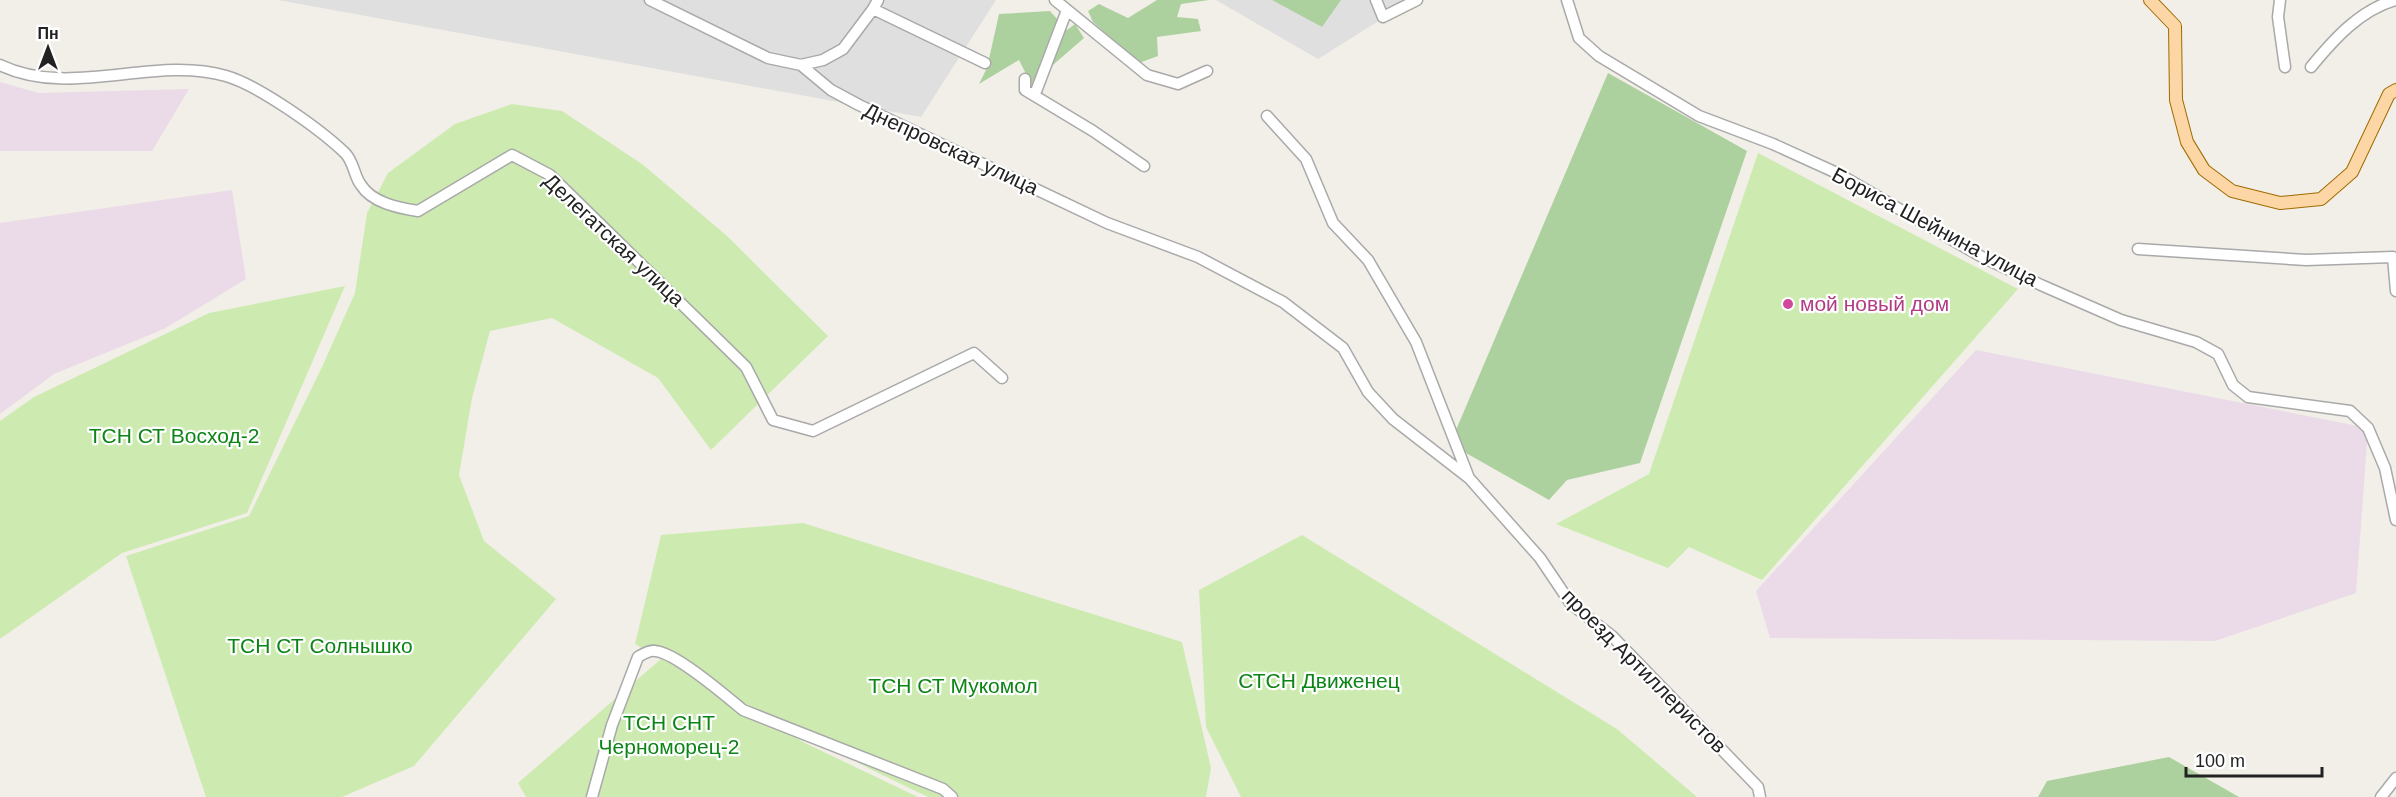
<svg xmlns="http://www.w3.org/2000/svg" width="2396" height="797" font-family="Arial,sans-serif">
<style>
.residential{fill:#e0dfdf}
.industrial{fill:#ebdbe8}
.grass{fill:#cdebb0}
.forest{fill:#add19e}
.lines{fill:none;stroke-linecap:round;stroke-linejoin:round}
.minor-casing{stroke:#a9a9a9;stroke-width:13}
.major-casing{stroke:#a06b00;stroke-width:14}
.minor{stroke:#fff;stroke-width:10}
.major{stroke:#fcd6a4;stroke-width:12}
.hotel-dot{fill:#d1479c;stroke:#fff;stroke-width:2}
.labels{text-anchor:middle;stroke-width:4.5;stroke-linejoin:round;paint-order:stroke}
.street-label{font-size:21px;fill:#222;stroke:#fff}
.hotel-label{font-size:21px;fill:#b23c85;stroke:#fff;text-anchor:start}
.park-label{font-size:21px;fill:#0c8416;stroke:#fff}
</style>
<rect width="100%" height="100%" fill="#f2efe9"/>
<path class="residential" d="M278,0H996L921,117Z
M1216,0H1412L1318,59Z"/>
<path class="industrial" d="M0,82L39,93L189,89L152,151H0Z
M232,190L246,279L164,329L54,374L0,414V223Z
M1976,350L2368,428L2356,593L2215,641L1770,638L1756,591Z"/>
<path class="grass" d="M512,104L562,111L642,164L726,235L828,336L711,450L658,378L552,318L490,331L472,398L459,475L484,541L556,599L414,766L342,797H206L126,556L249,516L322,367L355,293L367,213L388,173L455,124Z
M1758,153L2018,289L1762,580L1689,547L1668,568L1556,524L1649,474Z
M345,286L247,513L122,553L0,639V421L34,397L209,313Z
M803,523L1182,642L1211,768L1206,797H928L874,771L675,666L805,743L918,797H526L518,783L661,659L635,644L661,535Z
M1302,535L1617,729L1697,797H1241L1206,727L1199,590Z"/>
<path class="forest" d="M1157,0H1209L1181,4L1177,17L1198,19L1201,31L1157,37L1158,56L1139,63L1093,22L1088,11L1099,4L1128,18Z
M1272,0H1341L1322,27Z
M1050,11L1067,30L1075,24L1084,38L1031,84L1019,60L979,84L987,68L999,14Z
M1608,73L1747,151L1640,463L1567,480L1549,500L1450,444Z
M2169,757L2239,797H2038L2047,781Z"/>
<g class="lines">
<defs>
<path id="minor" d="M650,0L768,58L801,65L823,60L843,49L873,9
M878,0L873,9L985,63
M1055,0L1147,75L1178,84L1207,71
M1376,0L1383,17L1417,0
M1567,0L1579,38L1599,56L1699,116L1773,144L1839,174L1982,257L2041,285L2121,320L2196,342L2218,354L2233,385L2248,397L2350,411L2368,428L2385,468L2396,520
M2280,0L2278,17L2285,67
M0,65C71,99 153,55 226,76C258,85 320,129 345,153C354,162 354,176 361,185C372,203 399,208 418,211L512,155L550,175L746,367L773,420L813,431L974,353L1002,378
M801,65L831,90L859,105L1107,223L1198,257L1283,302L1343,348L1368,392L1393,419L1469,478L1540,558L1571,604L1612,636L1758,787L1760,797
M2311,67C2334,39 2360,10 2395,0
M1025,79V90L1093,131L1144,166
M1035,94L1067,10
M1267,116L1306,159L1333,223L1368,260L1416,342L1469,478
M2138,249L2306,260L2393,257L2396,291
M592,797L612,725L638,657C643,654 649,650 655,651C675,652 726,696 743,710L943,789L952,797
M2381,797L2396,778"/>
<path id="major" d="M2150,0L2175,26L2176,100L2187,142L2204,170L2232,191L2280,203L2321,199L2352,172L2389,94L2396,90"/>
</defs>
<use href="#minor" class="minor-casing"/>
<use href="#major" class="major-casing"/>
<use href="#minor" class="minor"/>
<use href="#major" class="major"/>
</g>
<circle class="hotel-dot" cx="1788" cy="304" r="6"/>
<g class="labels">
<g class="street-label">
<text transform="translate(951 149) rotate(25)" y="7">Днепровская улица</text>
<text transform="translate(1935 227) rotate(28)" y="7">Бориса Шейнина улица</text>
<text transform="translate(614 240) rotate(43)" y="7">Делегатская улица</text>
<text transform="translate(1644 671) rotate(45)" y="7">проезд Артиллеристов</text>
</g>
<g class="hotel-label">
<text x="1800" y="311">мой новый дом</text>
</g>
<g class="park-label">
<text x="174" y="443">ТСН СТ Восход-2</text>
<text x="320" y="653">ТСН СТ Солнышко</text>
<text x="1319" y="688">СТСН Движенец</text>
<text x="953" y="693">ТСН СТ Мукомол</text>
<text x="669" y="730">ТСН СНТ<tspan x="669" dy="24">Черноморец-2</tspan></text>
</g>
</g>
<g transform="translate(48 48)" stroke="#ffffff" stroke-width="4.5" paint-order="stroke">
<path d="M0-4.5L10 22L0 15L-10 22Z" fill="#222222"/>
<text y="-9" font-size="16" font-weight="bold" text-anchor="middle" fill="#222222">Пн</text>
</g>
<path d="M2186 767v9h136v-9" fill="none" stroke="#222222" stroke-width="3"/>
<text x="2195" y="767" font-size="18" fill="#222222" stroke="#ffffff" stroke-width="4.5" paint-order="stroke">100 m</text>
</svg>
